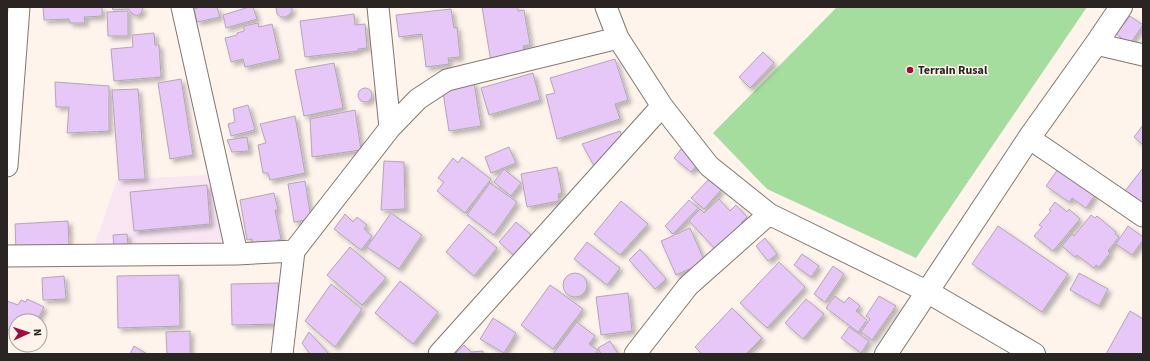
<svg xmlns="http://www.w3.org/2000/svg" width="1150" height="361" font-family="'Source Sans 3',sans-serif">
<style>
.medical{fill:#fae5f3}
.green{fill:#a4dd9e}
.building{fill:#e7c6f8;stroke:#b0a8b4;filter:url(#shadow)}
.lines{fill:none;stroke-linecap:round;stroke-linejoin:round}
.street-casing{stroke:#82776f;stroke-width:23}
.secondary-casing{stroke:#82776f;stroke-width:24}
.street{stroke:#fff;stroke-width:21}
.secondary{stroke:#fff;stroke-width:22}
.poi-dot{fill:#a4083c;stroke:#fef4ec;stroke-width:1.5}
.labels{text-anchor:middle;stroke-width:3;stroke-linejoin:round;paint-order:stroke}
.poi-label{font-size:12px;font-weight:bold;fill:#2a2522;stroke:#fef4ec;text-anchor:start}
</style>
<defs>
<filter id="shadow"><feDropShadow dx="3.5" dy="3.5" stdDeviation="2" flood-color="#0004"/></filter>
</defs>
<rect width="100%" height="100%" fill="#fef4ec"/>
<path class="medical" d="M207,175L225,247L93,249L117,180Z"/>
<path class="green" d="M837,7H1087L916,258L767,189L713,133Z"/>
<path class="building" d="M43,7H102V16L84,17L85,23H70L69,19L44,20Z
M112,7H142L143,9L141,13L137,16L131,13L129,9L113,10Z
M201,7H217L220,17L197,22L194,9Z
M249,7H253L257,19L226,28L223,15Z
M276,7H292V11L289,15L285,17H281L277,14Z
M482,7H518V11L524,10L530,45L523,46L525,57L491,62Z
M451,9L454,28L457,27L460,57L448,58L449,64L426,67L422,34L399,37L396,15Z
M128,11V36H108L107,12Z
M354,14L355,25L365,24L367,48L358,49V51L305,57L300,21Z
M1130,16L1143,25L1130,44L1116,34Z
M258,23L259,27L272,24L280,59L245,67L243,59L231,62L225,38L237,35V33L244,31V26Z
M154,33L155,45H159L161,77L114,81L111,49L133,47L132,35Z
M763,52L774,63L750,88L739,77Z
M615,59L628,100L615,104L620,119L557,139L546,95L555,93L550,78Z
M334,63L343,108L304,116L295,70Z
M533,73L540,100L489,115L481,88Z
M181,79L193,155L170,159L158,83Z
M55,82L109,86V131L67,133L69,107H56Z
M474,82L481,126L449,131L442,86Z
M358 95a7 7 0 1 1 14 0a7 7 0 1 1-14 0Z
M138,89L145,179L119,180L112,90Z
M248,105L255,130L231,136L228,124L235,122L233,109Z
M355,110L361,150L312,157L310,119Z
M295,116L305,173L270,180L268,173H263L258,145L266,143L260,124Z
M1143,125V145L1134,137Z
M620,131L623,140L594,166L582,144Z
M247,137L249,151L232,152L227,140Z
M509,147L516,163L491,173L485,157Z
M681,149L692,158L697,165L691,172L674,158Z
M462,157L491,179L465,213L437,191L444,182L438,178L453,158L458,163Z
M384,161L404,162L405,209L381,210Z
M557,167L562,193L558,194L559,201L527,207L521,174Z
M1143,168V200L1140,204L1125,191Z
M504,169L521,183L511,196L494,182Z
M1058,169L1095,195L1086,208L1072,198L1069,202L1046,186Z
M709,179L721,190L704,209L691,198Z
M305,181L311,219L294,222L288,184Z
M490,183L517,202L494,235L467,215Z
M207,185L210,224L134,231L130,192Z
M274,193L278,210H275L281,239L278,240V244H253L252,239L247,240L240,200Z
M719,199L730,211L736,205L747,217L741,223L743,225L716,250L689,221L700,209L704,213Z
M689,200L698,208L673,234L665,226Z
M621,201L648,224L620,255L594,234Z
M1055,202L1067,212L1069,209L1080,219L1053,251L1034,236L1042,227L1039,225L1051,211L1049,210Z
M391,213L422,235L399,269L367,247Z
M345,214L353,222L357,217L367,225L364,229L372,236L361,250L334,229Z
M1091,215L1095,218L1097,216L1116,232L1115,234L1119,237L1108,251L1110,253L1099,267L1096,265L1094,268L1077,255L1075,257L1062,246L1072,234L1074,236Z
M68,221L69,248L16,250L15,224Z
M516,222L537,240L520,261L499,242Z
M469,224L497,248L474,276L446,252Z
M998,226L1068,274L1042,312L972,264Z
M1128,226L1143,237V240L1132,255L1116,244Z
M690,228L705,262L676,275L661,241Z
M127,234L128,246L114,247L113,235Z
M765,238L777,254L768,261L756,246Z
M587,242L620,268L607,285L574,259Z
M350,247L386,278L362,305L327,275Z
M640,249L666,279L655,289L629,260Z
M802,254L819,266L811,277L794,265Z
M779,262L805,287L767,328L740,303Z
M833,266L844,274L825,302L814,294Z
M563 285a12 12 0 1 1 24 0a12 12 0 1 1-24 0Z
M1079,273L1108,289L1099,306L1070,290Z
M179,275L180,326L118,328L117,276Z
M64,276L66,299L43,300L42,278Z
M400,281L438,312L413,344L375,313Z
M278,283L280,324L232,325L231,284Z
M331,284L362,309L335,347L305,321Z
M550,285L583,309L553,349L521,325Z
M628,293L632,331L601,335L596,297Z
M835,296L844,303L849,297L860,306L856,311L867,320L858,332L826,308Z
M879,296L896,306L872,340L861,332L870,319L866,316Z
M27,299L44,307L37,321H16V337L10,334L11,331L7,329V301L18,305L21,300L26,302Z
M806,299L824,314L803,339L785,323Z
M732,308L762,338L746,354H702L695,347Z
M1130,311L1143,319V354H1106Z
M493,318L516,333L504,353L480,339Z
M577,322L595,336L589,344L598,350L595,354H553Z
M849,327L869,341L861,353L841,338Z
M190,331V354H167L166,332Z
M309,332L329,354H310L302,343Z
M610,341L618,354H601L598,348Z
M464,345L471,352L483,351V354H455Z
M134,346L147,354H130Z"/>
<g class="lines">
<defs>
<path id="street" d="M182,7L237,254
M378,7L390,128
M606,7L618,38L662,106L709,166L769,214L928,292
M1096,44L1143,55
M1029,138L1143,216
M7,166L19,7
M7,256L237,254L294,251
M282,354L294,251L390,128L418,99L447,80L618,38
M439,354L662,106
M635,354L688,286L769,214"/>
<path id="secondary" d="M928,292L1034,354
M886,354L1029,138L1096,44L1121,7"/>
</defs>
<use href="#street" class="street-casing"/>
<use href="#secondary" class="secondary-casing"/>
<use href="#street" class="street"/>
<use href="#secondary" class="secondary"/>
</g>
<circle class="poi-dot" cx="910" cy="70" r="4"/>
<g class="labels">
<g class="poi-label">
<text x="918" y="74">Terrain Rusal</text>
</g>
</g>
<rect width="1150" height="361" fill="none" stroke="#2a2522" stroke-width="16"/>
<g transform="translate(28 333) rotate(87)"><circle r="19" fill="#fef4ec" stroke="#a9a19b"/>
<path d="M0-3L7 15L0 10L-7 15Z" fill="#a4083c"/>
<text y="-6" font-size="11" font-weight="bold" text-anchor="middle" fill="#2a2522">N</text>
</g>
</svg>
